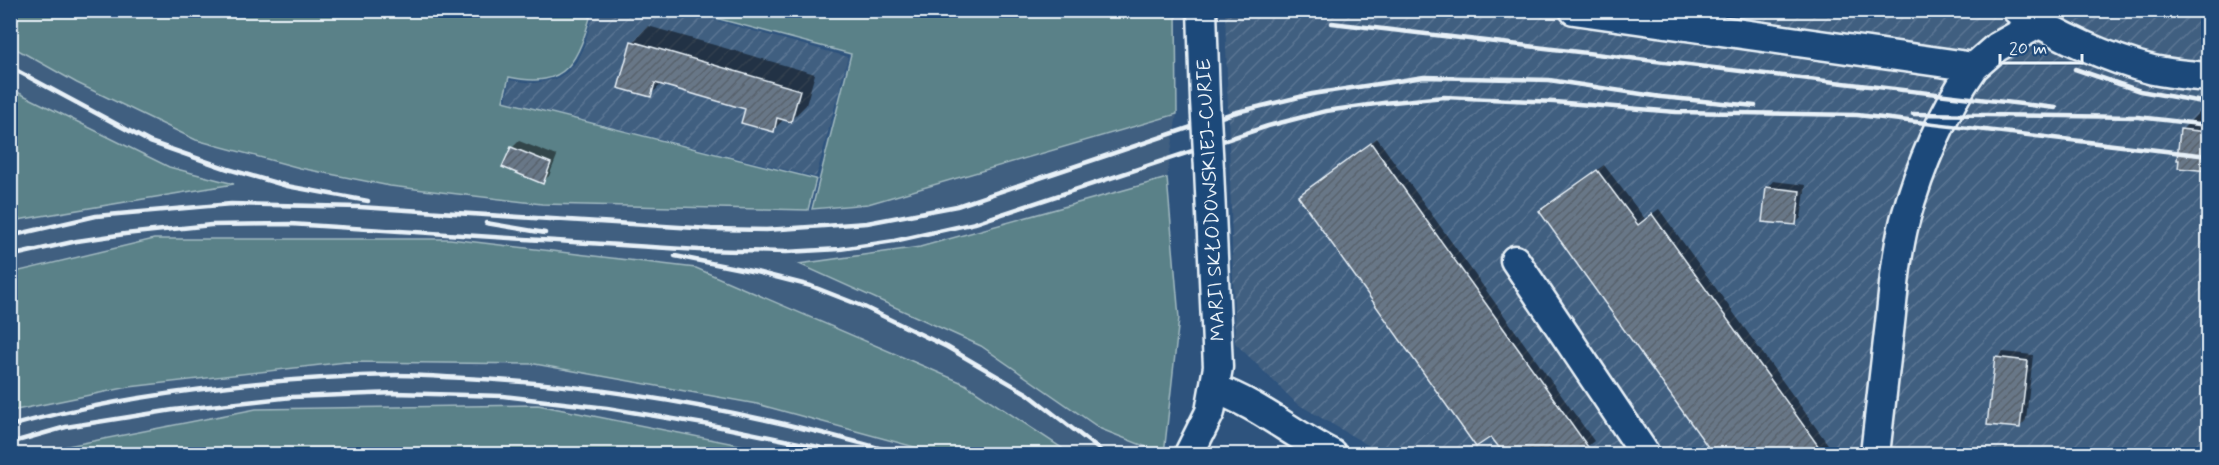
<svg xmlns="http://www.w3.org/2000/svg" width="2219" height="465" font-family="Mynerve,sans-serif">
<style>
.built{fill:#3f5e80}
.industrial{fill:url(#industrial-furrows)}
.grass{fill:#5a8188;stroke:#a1b9c0;stroke-width:1.5}
.shadow{fill:#0007}
.building{fill:url(#building-hatch);stroke:#e8f1f8;stroke-width:1.5}
.lines{fill:none;stroke-linecap:round;stroke-linejoin:round}
.minor-casing{stroke:#e8f1f8;stroke-width:33}
.minor{stroke:#1f4a7a;stroke-width:28}
.rail{stroke:#e8f1f8;stroke-width:4.5}
.minor-bridge-casing{stroke:#e8f1f8;stroke-width:33;stroke-linecap:butt}
.minor-bridge{stroke:#1f4a7a;stroke-width:28}
.labels{text-anchor:middle;stroke-width:4.5;stroke-linejoin:round;paint-order:stroke}
.street-label{font-size:20px;fill:#e8f1f8;stroke:#1f4a7a}
</style>
<defs>
<pattern id="industrial-furrows" width="10" height="10" patternUnits="userSpaceOnUse" patternTransform="scale(1.5)"><rect width="10" height="10" fill="#3f5e80"/><path d="M-1 1l2-2M0 10L10 0M9 11l2-2" fill="none" stroke="#5b7693"/></pattern>
<pattern id="building-hatch" width="6" height="6" patternUnits="userSpaceOnUse" patternTransform="scale(1.5)"><rect width="6" height="6" fill="#687787"/><path d="M-1 1l2-2M0 6l6-6M5 7l2-2" fill="none" stroke="#59626c"/></pattern>
</defs>
<rect width="100%" height="100%" fill="#2e537d"/>
<filter id="ink" filterUnits="userSpaceOnUse"><feTurbulence type="fractalNoise" baseFrequency=".0167" numOctaves="2"/><feDisplacementMap in="SourceGraphic" scale="12" xChannelSelector="R" yChannelSelector="G"/><feConvolveMatrix kernelMatrix="1 2 1 2 8 2 1 2 1" color-interpolation-filters="sRGB"/></filter>
<g filter="url(#ink)">
<path class="built" d="M10,46L77,83L196,140L300,168L390,186L542,204L808,210L868,204L1177,114L1167,178L920,247L800,264L981,346L1101,429L1162,454H1071L965,384L696,268L450,239H154L11,273V221L232,184L169,167L11,89Z
M346,362L535,364L757,404L940,454H785L538,405L256,409L27,454H11V411L129,387Z"/>
<path class="industrial" d="M594,11H681L848,57L816,177L506,101L510,80L534,83L556,79L567,72L576,62L584,46Z
M1225,11H2208V454H1383L1296,403L1235,343Z"/>
<path class="grass" d="M11,11H592C578,60 568,90 509,77L503,101L816,179L808,210L542,204L390,186L300,168L196,140L77,83L11,46Z
M689,11H1176L1177,114L868,204L812,209L851,54Z
M11,89L169,167L234,184L11,221Z
M1167,178L1179,318L1164,454L1101,429L981,346L799,264L920,247Z
M154,239H450L696,268L965,384L1071,454H940L757,404L535,364L346,362L129,387L11,411V273Z
M538,405L785,454H27L256,409Z"/>
<path class="shadow" d="M648,26L815,74L806,105L790,121L784,119L773,130L747,108L662,84L650,95L633,42Z
M2202,109L2208,110V170L2180,166L2182,130Z
M1377,138L1594,441L1577,454H1506L1300,196Z
M519,141L557,156L549,176L542,182L512,148Z
M1604,165L1645,219L1659,209L1835,454H1715L1541,211Z
M1773,181L1806,185L1801,218L1795,224L1767,188Z
M2003,352L2033,355L2026,420L2020,427L1997,358Z"/>
<path class="building" d="M631,41L800,90L791,122L777,118L774,132L741,123L745,109L655,83L651,97L618,88Z
M2180,129L2208,132V171L2178,168L2179,160H2177Z
M1371,143L1559,406L1593,454H1504L1491,437L1476,447L1298,196Z
M511,147L551,163L543,184L502,167Z
M1597,170L1638,225L1652,214L1824,454H1713L1539,211Z
M1766,187L1800,191L1796,225L1762,222Z
M1995,357L2028,361L2020,428L1987,425Z"/>
<g class="lines">
<defs>
<path id="minor" d="M1202,10L1205,100
M1574,10L1974,67L1997,47L2038,24L2048,10
M2017,10C2056,35 2108,59 2153,70C2171,74 2190,75 2208,77
M1515,260L1645,454
M1215,389C1258,404 1292,434 1332,454
M1189,454L1210,412L1218,367L1209,169
M1875,454C1880,408 1886,361 1891,314C1894,283 1897,251 1905,220C1919,169 1943,110 1974,67"/>
</defs>
<use href="#minor" class="minor-casing"/>
<use href="#minor" class="minor"/>
<path class="rail" d="M1332,23L2056,108
M10,67L150,142L228,169L287,186L368,201
M2075,69L2140,91L2208,103
M1913,114L2138,117L2208,125
M486,223L545,233
M10,236L96,216L231,204L359,207L711,229L766,230L867,223L957,206L1233,113L1312,94L1424,77L1549,80L1661,97L1755,106
M10,256L77,241L125,234L211,225L290,224L699,250L786,252L840,249L894,241L975,223L1268,126L1326,111L1383,103L1444,97L1554,102L1676,112L1857,115L2208,156
M675,256L756,272L811,286L862,306L947,347L1028,394L1105,454
M10,426C82,406 155,394 229,386C284,380 340,376 396,375C418,375 441,377 464,378C613,385 757,413 900,454
M10,443L66,427L173,410L292,397L395,393L503,396L607,408L716,426L814,446L842,454"/>
<defs>
<path id="minor-bridge" d="M1205,100L1209,169"/>
</defs>
<use href="#minor-bridge" class="minor-bridge-casing"/>
<use href="#minor-bridge" class="minor-bridge"/>
</g>
</g>
<g class="labels">
<g class="street-label">
<text transform="translate(1210 200) rotate(-93)" y="7">MARII SKŁODOWSKIEJ-CURIE</text>
</g>
</g>
<rect width="2219" height="465" fill="none" stroke="#1f4a7a" stroke-width="36"/>
<rect x="18" y="18" width="2183" height="429" fill="none" stroke="#e8f1f8" stroke-width="2" filter="url(#ink)"/>
<path d="M2000 54v9h82v-9" fill="none" stroke="#e8f1f8" stroke-width="3"/>
<text x="2009" y="54" font-size="18" fill="#e8f1f8" stroke="#1f4a7a" stroke-width="4.5" paint-order="stroke">20 m</text>
</svg>
